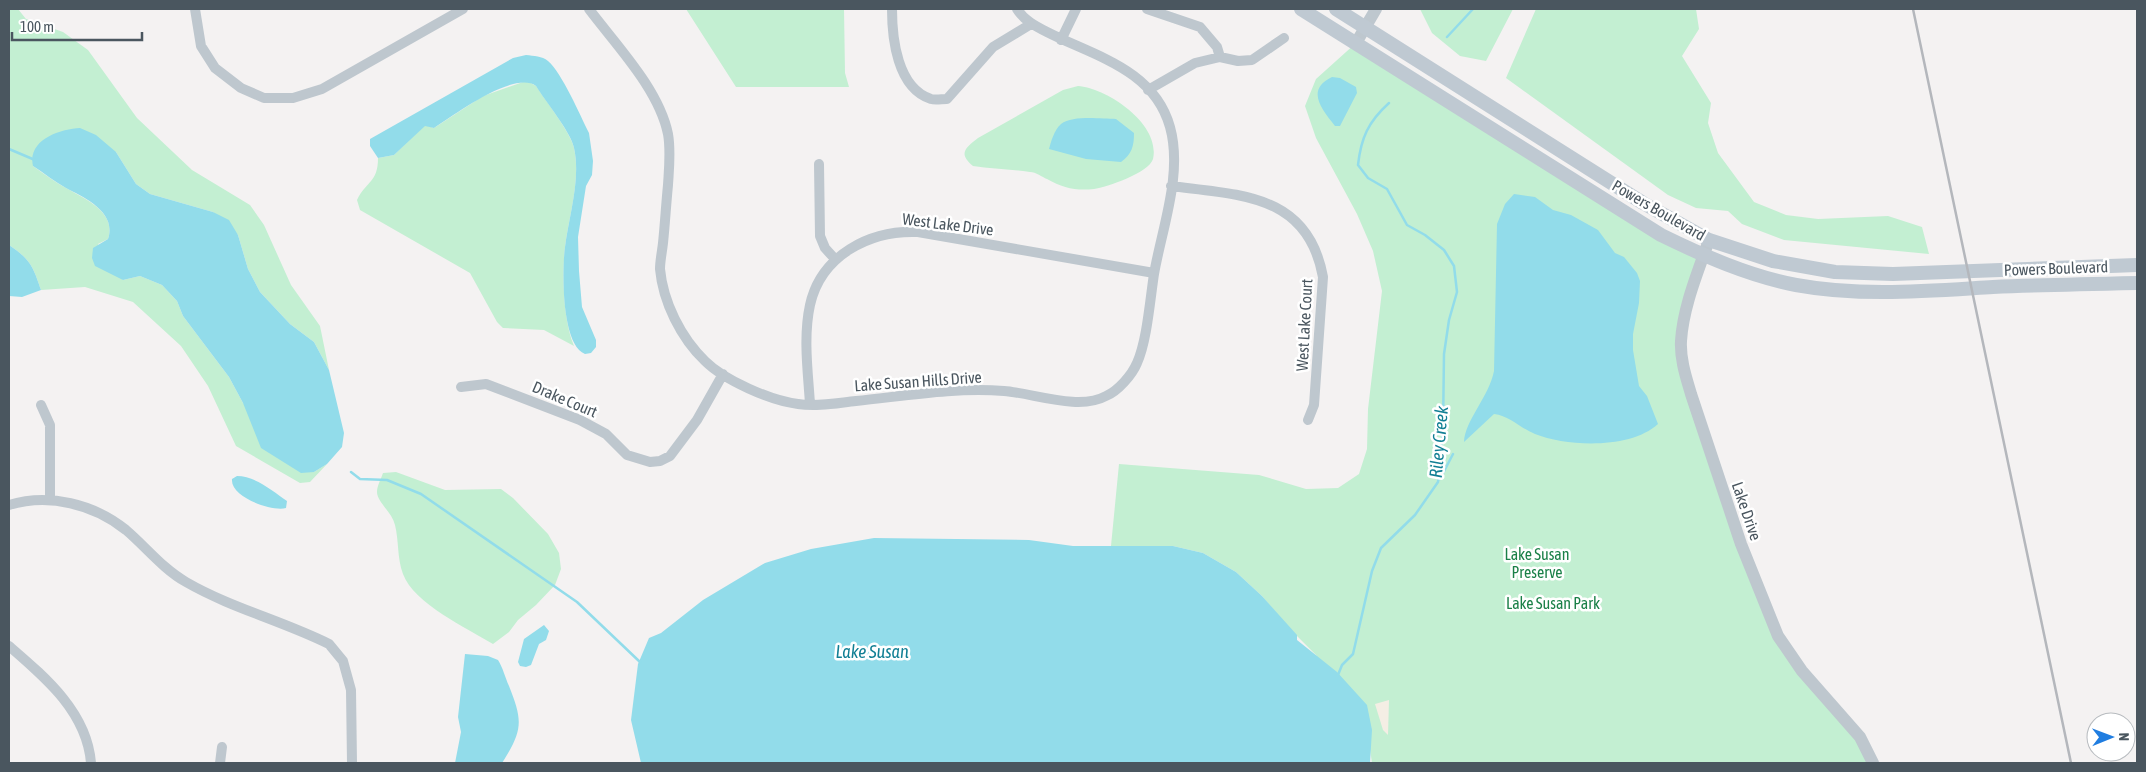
<svg xmlns="http://www.w3.org/2000/svg" width="2146" height="772" font-family="'Asap Condensed',sans-serif">
<style>
.green{fill:#c3efd2}
.sand{fill:#f4eee4}
.water{fill:#92dcea}
.lines{fill:none;stroke-linecap:round;stroke-linejoin:round}
.stream{stroke:#92dcea;stroke-width:2.5}
.minor{stroke:#bec7ce;stroke-width:10}
.tertiary{stroke:#bec7ce;stroke-width:12}
.secondary{stroke:#bfc9d2;stroke-width:14}
.rail{stroke:#b4b7bc;stroke-width:2.5}
.labels{text-anchor:middle;stroke-width:5;stroke-linejoin:round;paint-order:stroke}
.street-label{font-size:16px;fill:#4a565f;stroke:#fff}
.park-label{font-size:16px;fill:#1b8048;stroke:#fff}
.water-label{font-size:18px;font-style:italic;fill:#117f94;stroke:#fff}
</style>
<rect width="100%" height="100%" fill="#f4f2f2"/>
<path class="green" d="M9,9H18L26,19L63,32L88,50L137,118L192,170L250,205L264,225L291,285L320,326L329,370L314,342L290,324L260,292L248,269L238,235L213,212L150,194L136,184L116,152L33,166C44,174 55,182 66,188C85,199 117,212 108,239L98,244L123,280L140,276L162,285L177,301L183,316L229,377L243,403L314,472L327,464L310,482L300,483L236,446L208,386L181,346L133,302L85,287L41,290C33,266 30,259 9,245Z
M686,9H844L845,73L849,87H736Z
M1420,9H1513L1486,61L1460,56L1432,33Z
M1536,9H1696L1699,29L1682,56L1711,103L1708,123L1718,153L1754,202L1786,215L1818,219L1888,216L1922,227L1929,254L1784,240L1742,224L1728,211L1696,208L1668,195L1506,78Z
M1356,43L1704,256L1690,295L1684,370L1778,636L1873,763H1372L1370,749L1316,655L1288,627L1262,596L1236,572L1203,553L1173,546H1111L1119,464L1259,475L1306,489L1338,488L1359,474L1367,449L1368,409L1382,291L1373,251L1357,214L1316,138L1305,106L1316,79Z
M523,82H529L536,86C545,100 571,133 574,148C581,180 569,215 565,247C562,276 563,320 574,346L544,330L503,328L497,322L470,273L360,210L357,200C366,181 378,183 378,158L394,155L425,125L434,128L483,96Z
M1078,86C1107,88 1161,124 1153,159C1149,173 1107,187 1094,189C1076,191 1063,188 1047,179C1042,177 1036,172 1030,172C1011,169 992,169 973,166C958,154 965,148 978,138L1063,90Z
M396,472L445,490L501,489L513,498L548,534L559,553L561,569L555,585L536,605L518,620L509,632L493,644C467,628 414,604 403,574C397,558 399,541 395,525C392,512 377,502 377,492C377,486 381,479 383,473Z"/>
<path class="sand" d="M1389,700L1388,735L1383,730L1375,704Z"/>
<path class="water" d="M526,55C534,56 542,56 548,61C562,73 580,115 589,133L593,161L592,175L586,186L578,237L579,271L582,307L596,340V347L591,353L585,354C561,345 562,269 565,247C569,215 581,179 574,148C571,132 545,101 536,86C514,70 454,115 434,128L425,126L394,155L378,158L370,146V139L513,58Z
M1332,77L1340,78L1356,87L1357,93L1340,126H1335C1322,109 1305,90 1332,77Z
M1116,119L1134,133C1134,146 1132,154 1121,162L1086,159L1049,149C1051,142 1054,130 1061,124C1073,115 1101,119 1116,119Z
M80,128L96,135L116,152L136,184L150,194L213,212L229,220L238,235L248,269L260,292L290,324L314,342L329,370L344,433L342,447L327,464L314,472L301,473L261,448L243,403L229,377L183,316L177,301L162,285L140,276L123,280L95,266L92,258L93,248L108,239C117,212 85,198 66,188C55,182 44,173 33,166C27,140 60,129 80,128Z
M1514,194L1535,197L1553,210L1571,215L1598,230L1615,253L1624,257L1637,273L1640,281L1639,303L1633,334V350L1639,386L1647,396L1658,424C1631,449 1568,447 1535,434C1520,428 1510,416 1494,414L1464,442C1465,420 1489,397 1494,371L1497,224L1505,204Z
M9,245C30,259 33,266 41,290L22,297L9,296Z
M237,476C255,476 273,491 287,501L286,508C272,512 230,497 232,479Z
M874,538L1029,540L1073,546H1173L1203,553L1236,572L1262,596L1297,635V640L1337,672L1367,705L1372,730L1370,763H641L631,720L638,664L649,638L661,633L703,600L765,563L811,549Z
M544,625L549,631L546,640L539,644L531,665L526,667L520,666L518,662L524,639Z
M465,654L488,656L498,660C503,668 505,677 509,686C523,721 523,730 502,763H455L461,732L458,717Z"/>
<g class="lines">
<path class="stream" d="M1447,37L1473,9
M9,149L35,160
M351,472L360,479L387,480L421,494L577,602L640,662
M1440,479L1453,454
M1338,675L1342,665L1353,654L1372,571L1381,548L1415,515L1438,482L1443,429L1444,354L1449,320L1457,292L1454,266L1444,250L1425,235L1407,225L1387,189L1368,178L1358,165C1361,138 1368,122 1389,103"/>
<path class="minor" d="M195,9L201,46L215,68L241,88L264,98H293L322,89L463,9
M589,9C616,45 659,89 668,134C671,151 669,168 668,185C666,205 665,224 663,243C662,252 660,261 660,269C663,302 681,338 705,361C724,380 771,401 798,404C817,407 837,403 856,401C905,396 955,387 1004,391C1033,393 1079,411 1106,396C1118,391 1132,375 1137,363C1147,341 1150,300 1154,274C1162,228 1183,174 1170,127C1154,69 1094,56 1047,32C1035,26 1024,20 1017,9
M892,9C892,38 897,88 931,99C935,100 942,99 947,99L993,47L1031,24
M1147,9L1200,27L1217,47L1220,57
M1061,40L1076,9
M1148,90L1195,63L1220,57L1238,61L1252,60L1284,38
M819,164L820,236L825,248L835,259
M1171,186C1241,195 1308,194 1323,277L1314,405L1308,420
M461,387L486,384L580,420L606,434L627,455L650,462L660,461L670,456L697,420L723,374
M810,404C808,372 803,337 810,305C821,255 870,230 918,232L1154,273
M41,405L50,425V499
M9,505C49,493 94,504 126,530C146,547 163,569 186,582C231,608 283,621 329,644L343,661L351,690L352,763
M9,646C45,677 87,712 91,763
M220,763L222,747"/>
<path class="tertiary" d="M1356,43L1376,9
M1709,240C1698,272 1683,307 1681,341C1680,359 1686,377 1691,394L1741,544L1778,636L1802,671L1860,737L1873,763"/>
<path class="secondary" d="M1301,9L1661,235C1704,256 1749,276 1796,285C1861,297 1927,291 1993,287C2041,285 2089,284 2137,283
M1336,9L1643,203L1709,240L1773,261L1835,272L1893,274L2137,265"/>
<path class="rail" d="M1913,9L2071,763"/>
</g>
<g class="labels">
<g class="street-label">
<text transform="translate(1659 210) rotate(30)" y="6">Powers Boulevard</text>
<text transform="translate(948 224) rotate(7)" y="6">West Lake Drive</text>
<text transform="translate(2056 268) rotate(-2)" y="6">Powers Boulevard</text>
<text transform="translate(1304 325) rotate(-87)" y="6">West Lake Court</text>
<text transform="translate(918 381) rotate(-4)" y="6">Lake Susan Hills Drive</text>
<text transform="translate(565 399) rotate(23)" y="6">Drake Court</text>
<text transform="translate(1747 511) rotate(71)" y="6">Lake Drive</text>
</g>
<g class="park-label">
<text x="1537" y="560">Lake Susan<tspan x="1537" dy="18">Preserve</tspan></text>
<text x="1553" y="609">Lake Susan Park</text>
</g>
<g class="water-label">
<text transform="translate(1439 442) rotate(-85)" y="6">Riley Creek</text>
<text x="872" y="658">Lake Susan</text>
</g>
</g>
<rect width="2146" height="772" fill="none" stroke="#4a565f" stroke-width="20"/>
<g transform="translate(2111 737) rotate(89)"><circle r="24" fill="#ffffff" stroke="#b7bbbf"/>
<path d="M0-4L9 19L0 12L-9 19Z" fill="#207de0"/>
<text y="-8" font-size="14" font-weight="bold" text-anchor="middle" fill="#4a565f">N</text>
</g>
<path d="M12 32v8h130v-8" fill="none" stroke="#4a565f" stroke-width="2.5"/>
<text x="20" y="32" font-size="15" fill="#4a565f" stroke="#ffffff" stroke-width="4" paint-order="stroke">100 m</text>
</svg>
